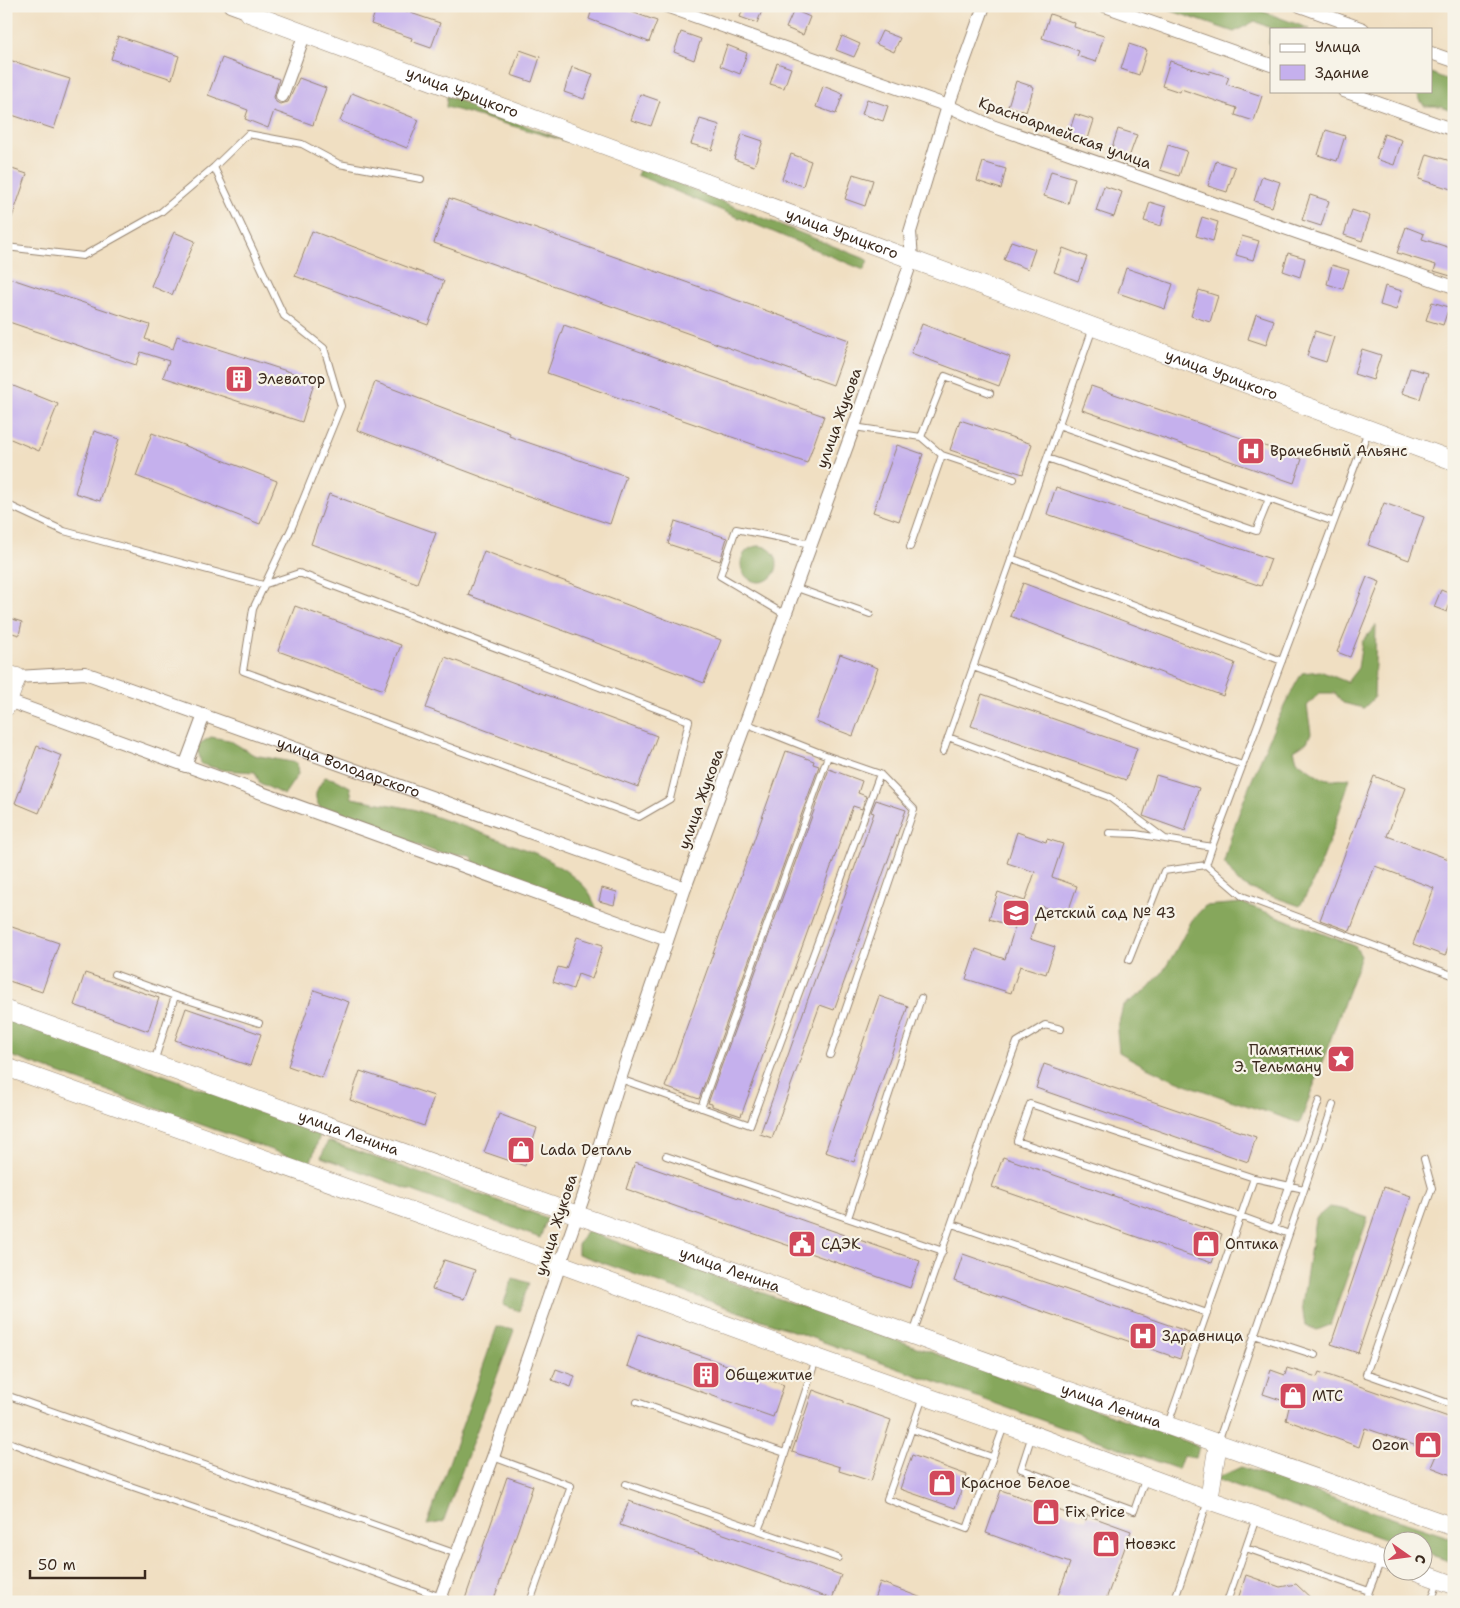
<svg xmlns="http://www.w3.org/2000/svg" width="1460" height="1608" font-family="'Shantell Sans',sans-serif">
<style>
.forest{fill:#86a75b;stroke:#60683c}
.building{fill:#c5b0ed}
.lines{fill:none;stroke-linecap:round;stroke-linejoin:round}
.lane-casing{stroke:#968470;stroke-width:8}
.street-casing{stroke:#968470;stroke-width:14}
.secondary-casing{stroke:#968470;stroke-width:19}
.lane{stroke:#fff;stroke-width:6}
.street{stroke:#fff;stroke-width:12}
.secondary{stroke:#fff;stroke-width:18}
.labels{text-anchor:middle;stroke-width:4.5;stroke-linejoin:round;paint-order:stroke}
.street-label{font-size:15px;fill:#3b2a1e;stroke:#f7f3e8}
.poi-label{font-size:15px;fill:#3b2a1e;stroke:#f7f3e8;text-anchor:start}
</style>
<rect width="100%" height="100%" fill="#f7f3e8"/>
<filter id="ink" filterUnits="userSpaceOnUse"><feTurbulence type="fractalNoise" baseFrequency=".02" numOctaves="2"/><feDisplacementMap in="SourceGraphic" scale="10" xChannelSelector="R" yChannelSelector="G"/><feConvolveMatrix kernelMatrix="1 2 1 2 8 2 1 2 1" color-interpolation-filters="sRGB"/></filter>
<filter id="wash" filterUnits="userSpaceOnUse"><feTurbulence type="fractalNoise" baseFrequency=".0096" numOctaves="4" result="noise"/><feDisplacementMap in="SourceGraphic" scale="20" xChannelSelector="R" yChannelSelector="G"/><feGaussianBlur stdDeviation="1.12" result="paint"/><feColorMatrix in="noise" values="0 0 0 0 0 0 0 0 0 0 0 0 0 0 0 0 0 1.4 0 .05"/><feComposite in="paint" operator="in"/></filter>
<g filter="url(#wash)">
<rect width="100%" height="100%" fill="#f0dfc2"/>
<path class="forest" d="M1157,6H1248L1310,29H1271V45L1269,44L1270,28L1255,21L1234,32Z
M1431,73L1453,82L1454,113L1441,106H1424L1418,96L1419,91H1431Z
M447,96L569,142L446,107Z
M641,167L703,194L868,260L864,270L637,175Z
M741 564a18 18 0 1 1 36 0a18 18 0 1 1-36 0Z
M1376,625L1374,698L1364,708L1343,703L1335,693H1319L1307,706L1311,733L1307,742L1294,750L1297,761L1322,778L1335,780L1350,778C1336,822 1323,867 1300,906L1251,889L1238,882L1224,862C1233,825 1247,791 1262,756C1274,727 1286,700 1302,673L1320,671L1347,682L1358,668L1362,642Z
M211,737L229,740L254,755L297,763L298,774L284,795L260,783L255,772L223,770L201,764L197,745Z
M325,777L337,780L350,787L352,798L413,809L474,830L540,855L566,871L582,884L589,892L597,910L476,866L470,855L439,853L406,841L383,829L350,821L342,812L322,811C312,795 315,792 325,777Z
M1242,903L1355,946L1361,956L1300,1123C1239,1102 1174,1085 1119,1052L1117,1031L1123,1006L1148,989L1162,973L1175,952L1192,920L1205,906Z
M6,1018L321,1132L310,1164L6,1054Z
M328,1141L547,1218L540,1238L321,1157Z
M1329,1207L1342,1209L1368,1218L1330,1325L1317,1330L1305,1325L1302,1305L1315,1219Z
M586,1231L1199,1446L1196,1458L1183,1456L1178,1469L578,1254V1245Z
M513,1278L529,1283L519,1311L503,1305Z
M497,1327L514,1330L443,1522L427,1525Z
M1241,1467L1454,1539V1563L1423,1552L1422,1540L1392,1542L1215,1479Z"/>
<g id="blocks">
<path class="building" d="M377,6H400L399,9L440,23L431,48L411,41L412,38L371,24Z
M593,6H615L657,21L649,42L589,19Z
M744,6H764L757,23L740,17Z
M794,10L810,17L803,35L786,28Z
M1050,14L1075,23L1074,27L1104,36L1096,62L1077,56L1079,51L1042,38Z
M882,31L900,38L894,52L876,44Z
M681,32L701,39L694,60L674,52Z
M118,36L179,56L172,79L111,59Z
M842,36L860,44L854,57L836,50Z
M1129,44L1147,50L1139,75L1121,69Z
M727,45L747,53L740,74L720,66Z
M520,50L540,57L532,82L511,75Z
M222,58L279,79L274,97L276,102L280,104L288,102L299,78L326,88L313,125L274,111L268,128L245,119L248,110L208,95Z
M6,59L70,79L54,129L6,113Z
M1170,61L1209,74L1210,71L1229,77L1226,84L1262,96L1254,121L1235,115L1237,108L1181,89L1180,92L1162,86Z
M777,63L791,68L784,88L770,84Z
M572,67L593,74L584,99L564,92Z
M1016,81L1034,87L1026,112L1008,106Z
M823,86L843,94L836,114L816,107Z
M352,93L419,120L407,148L340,121Z
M640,94L660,101L651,126L631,120Z
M867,99L888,106L883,121L862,114Z
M1075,114L1094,120L1086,145L1067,139Z
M700,119L720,125L712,150L691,144Z
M1118,129L1137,135L1128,160L1110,154Z
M1326,130L1345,136L1337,161L1318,155Z
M742,134L763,141L754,166L734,159Z
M1384,134L1402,140L1394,165L1376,159Z
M1168,145L1187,151L1179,176L1160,170Z
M791,154L811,161L803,186L782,179Z
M1427,154L1454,162V190L1419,179Z
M1216,161L1235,167L1227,192L1208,186Z
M983,162L1006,169L1001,189L977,181Z
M6,167L27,174L8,229H6Z
M1051,171L1075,178L1068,204L1044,196Z
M853,174L873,180L865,206L845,199Z
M1262,176L1280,182L1272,207L1254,201Z
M1104,186L1122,192L1114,217L1096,211Z
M1310,195L1329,201L1321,226L1302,220Z
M449,198L849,340L833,385L434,243Z
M1150,202L1166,207L1161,226L1144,221Z
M1352,210L1370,216L1362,241L1344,235Z
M1202,217L1218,222L1213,241L1196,236Z
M1406,227L1424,234L1422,239L1454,249V277L1434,271L1436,265L1397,253Z
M312,231L444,281L428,325L295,276Z
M174,232L195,241L172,295L151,286Z
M1242,236L1259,241L1253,260L1236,255Z
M1011,241L1035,249L1028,269L1004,260Z
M1063,248L1087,257L1078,281L1054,272Z
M1288,253L1305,258L1300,277L1283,271Z
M1332,265L1349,270L1343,289L1327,284Z
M1126,268L1173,284L1165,309L1118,293Z
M6,277L150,325L145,339L173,349L177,336L315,380L302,422L163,377L169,361L141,352L136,365L6,321Z
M1385,286L1402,291L1396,310L1380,305Z
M1199,290L1218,296L1210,322L1191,316Z
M1432,302L1449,307L1443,325L1426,320Z
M1256,314L1274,320L1266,345L1248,339Z
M922,324L1010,357L999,386L911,353Z
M564,325L824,416L807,463L547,373Z
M1315,331L1334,337L1326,362L1307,356Z
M1362,349L1381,355L1373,380L1354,374Z
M1410,368L1428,373L1420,399L1402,393Z
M375,382L510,433L509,436L626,476L610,524L511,490V488L357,430Z
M6,383L58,404L39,451L6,437Z
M1091,386L1302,459L1294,483L1082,410Z
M960,420L1032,444L1023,474L950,450Z
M94,431L119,439L100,501L75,493Z
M152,433L277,481L260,524L136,476Z
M897,445L923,454L899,521L873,512Z
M1056,487L1271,559L1261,586L1047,514Z
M329,494L436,533L417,583L311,544Z
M1384,503L1424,517L1409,560L1368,545Z
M675,521L727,538L720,561L668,544Z
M484,551L721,640L704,683L468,595Z
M1367,577L1380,582L1350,657L1337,652Z
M1023,583L1235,663L1223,696L1010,616Z
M1441,590L1453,595L1447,612L1434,607Z
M295,606L401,645L384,690L278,651Z
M6,617L22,622L19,635L6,631Z
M840,654L878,668L853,736L816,722Z
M445,657L657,736L638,787L426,708Z
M982,694L1137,748L1126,780L971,726Z
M37,746L62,756L39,813L15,803Z
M786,751L814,761L813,764L819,766L699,1099L665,1087Z
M829,769L862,781L858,793L866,796L862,809L853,806L741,1116L712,1106V1104L708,1103Z
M1156,775L1199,788L1185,831L1143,816Z
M1374,776L1405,788L1387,836L1454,861V932L1445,956L1413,944L1434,888L1375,866L1350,931L1320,920Z
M876,800L906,810L834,1010L820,1005L772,1138L760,1134L874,813L871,812Z
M1017,832L1046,842L1047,839L1063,844L1052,877L1077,886L1067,915L1041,906L1030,939L1055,947L1046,974L1020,966L1011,993L966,979L976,949L1005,959L1015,927L989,919L998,892L1025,901L1035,872L1007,863Z
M602,888L617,892L614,905L599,901Z
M6,925L59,943L42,992L6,980Z
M577,937L603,945L592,979L578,974L573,989L553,982L558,967L566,969Z
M85,973L159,998L148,1031L74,1005Z
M314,990L349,1002L322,1078L288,1066Z
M879,996L908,1006L854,1162L825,1152Z
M186,1008L261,1034L250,1066L175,1040Z
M1044,1064L1256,1137L1248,1162L1036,1088Z
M360,1071L434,1096L424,1126L350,1100Z
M499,1114L537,1128L525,1166L484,1152Z
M1003,1157L1222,1234L1212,1263L992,1187Z
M635,1162L920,1261L910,1288L626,1189Z
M1384,1187L1411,1196L1358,1353L1331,1344Z
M963,1254L1189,1332L1180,1359L954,1281Z
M444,1260L475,1270L464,1299L432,1289Z
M638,1334L784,1385L773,1417L627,1366Z
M1287,1368L1317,1377L1319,1372L1454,1419V1476L1431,1467L1437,1453L1365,1428L1359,1447L1286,1420L1290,1403L1263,1394L1271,1370L1285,1375Z
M556,1369L575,1376L571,1387L552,1380Z
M813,1390L844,1401V1403L891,1420L871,1481L839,1471L840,1467L792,1452Z
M912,1455L967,1475L955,1508L900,1489Z
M507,1477L533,1486L493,1602H464Z
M1001,1490L1086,1520L1087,1515L1131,1531L1105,1602H1068L1057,1598L1070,1563L986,1533Z
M629,1501L841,1575L832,1599L620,1525Z
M1246,1575L1280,1587L1296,1584L1315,1602H1237Z
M880,1582L927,1600V1602H873Z"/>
</g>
</g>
<g filter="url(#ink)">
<use href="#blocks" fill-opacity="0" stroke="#968470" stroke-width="1"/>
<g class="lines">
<defs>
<path id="lane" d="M6,247L83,256L161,212L214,167L248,134L302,144L339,164L421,179
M1058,425L1334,522
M854,427L921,437L942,455L910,547
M921,437L945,376L990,393
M942,455L1014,479
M1047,458L1256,531L1269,499
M6,504L64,531L263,585L299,573L689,721L670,799L639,817L243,671L253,609L292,527L341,406L324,348L284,316L214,167
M1011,558L1282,661
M794,587L870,614
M784,614L720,576L736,529L810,544
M973,667L1242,765
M745,723L828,756L880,774L914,809L830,1055
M948,737L1109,797L1165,839
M943,752L1093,328
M1109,833L1136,834L1212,847L1368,431
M1206,865L1242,896L1452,975L1454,970
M1129,960L1164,871L1206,865L1212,847
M114,974L175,996L154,1062
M175,996L259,1023
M620,1079L750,1125L880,774
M701,1108L828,756
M666,1156L943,1251
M1424,1159L1432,1188L1366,1374L1454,1405
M1254,1178L1030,1104L1017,1141L1240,1216L1289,1234
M848,1218L921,998
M952,1224L1207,1313
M1274,1229L1319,1101
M913,1334L986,1124L1017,1042L1045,1025L1061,1029
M1254,1335L1315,1355
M6,1395L457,1554
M923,1397L887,1499L967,1529L1004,1426
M637,1402L785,1453
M1168,1424L1254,1178L1304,1189
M911,1429L992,1457
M1032,1435L1021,1469L1134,1511L1146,1477
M6,1441L55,1460L255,1529L441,1597
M1218,1442L1333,1105
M493,1457L571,1486L530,1602
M626,1484L838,1558
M758,1530L768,1506L816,1359
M1246,1548L1369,1591L1366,1602
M1369,1591L1381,1560
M1174,1602L1208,1501
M1227,1602L1256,1518
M1431,1602L1438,1582"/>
<g id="street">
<path d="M230,6L249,13"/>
<path d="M666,6L948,106L992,126L1454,287"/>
<path d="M1105,6L1271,65"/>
<path d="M1300,6L1363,29"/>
<path d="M1431,53L1454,61"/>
<path d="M1344,91L1454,130"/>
<path d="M282,96L305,33"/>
<path id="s1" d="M17,677L85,673L685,888"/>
<path d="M8,701L667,940"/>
<path d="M185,766L204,715"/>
<path d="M439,1602L493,1457L548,1299L583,1198L620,1079L685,888L854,427L912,259L910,232L948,106L984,6"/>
</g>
<g id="secondary">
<path id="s2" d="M251,6L249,13L1454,461"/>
<path d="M6,674L17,677L6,707"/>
<path id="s3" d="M6,1010L912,1335L1454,1527"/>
<path d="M6,1067L560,1264L817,1358L1004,1424L1209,1500L1392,1563"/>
<path d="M1209,1500L1218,1443"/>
<path d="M1413,1570L1454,1585"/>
</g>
</defs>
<use href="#lane" class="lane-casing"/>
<use href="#street" class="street-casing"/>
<use href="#secondary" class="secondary-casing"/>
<use href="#lane" class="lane"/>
<use href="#street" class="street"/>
<use href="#secondary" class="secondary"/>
</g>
</g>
<defs>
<symbol id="building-square" viewBox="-11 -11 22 22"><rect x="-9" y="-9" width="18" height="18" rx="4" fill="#d1495b" stroke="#f7f3e8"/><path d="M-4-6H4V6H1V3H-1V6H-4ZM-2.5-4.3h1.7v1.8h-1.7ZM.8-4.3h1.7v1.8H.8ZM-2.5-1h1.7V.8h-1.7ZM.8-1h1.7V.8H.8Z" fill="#fff"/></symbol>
<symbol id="hospital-square" viewBox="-11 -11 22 22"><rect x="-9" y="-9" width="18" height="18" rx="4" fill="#d1495b" stroke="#f7f3e8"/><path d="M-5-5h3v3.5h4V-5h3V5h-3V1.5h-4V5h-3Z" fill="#fff"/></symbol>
<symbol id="school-square" viewBox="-11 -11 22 22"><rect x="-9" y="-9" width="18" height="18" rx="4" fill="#d1495b" stroke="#f7f3e8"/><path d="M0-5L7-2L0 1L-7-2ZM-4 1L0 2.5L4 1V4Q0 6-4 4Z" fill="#fff"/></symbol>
<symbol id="sight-square" viewBox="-11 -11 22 22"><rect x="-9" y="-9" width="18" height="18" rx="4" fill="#d1495b" stroke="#f7f3e8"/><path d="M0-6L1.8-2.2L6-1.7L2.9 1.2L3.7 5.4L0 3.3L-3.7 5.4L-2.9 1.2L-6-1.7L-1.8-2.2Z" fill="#fff"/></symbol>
<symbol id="shop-square" viewBox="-11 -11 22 22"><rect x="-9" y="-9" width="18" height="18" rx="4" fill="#d1495b" stroke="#f7f3e8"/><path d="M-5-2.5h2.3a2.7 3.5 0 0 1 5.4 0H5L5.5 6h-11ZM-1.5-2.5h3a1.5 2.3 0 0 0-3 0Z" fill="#fff"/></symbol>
<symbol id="civic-square" viewBox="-11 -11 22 22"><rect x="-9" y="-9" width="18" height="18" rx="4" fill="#d1495b" stroke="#f7f3e8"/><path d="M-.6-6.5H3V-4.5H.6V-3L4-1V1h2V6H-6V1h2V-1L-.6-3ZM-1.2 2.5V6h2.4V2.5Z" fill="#fff"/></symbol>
</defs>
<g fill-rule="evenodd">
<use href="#building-square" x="223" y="363" width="32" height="32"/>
<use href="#hospital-square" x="1235" y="435" width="32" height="32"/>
<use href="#school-square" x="1000" y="897" width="32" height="32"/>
<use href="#sight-square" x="1325" y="1043" width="32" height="32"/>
<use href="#shop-square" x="505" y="1134" width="32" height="32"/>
<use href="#civic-square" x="786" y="1228" width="32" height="32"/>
<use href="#shop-square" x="1190" y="1228" width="32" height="32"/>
<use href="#hospital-square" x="1127" y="1320" width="32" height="32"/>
<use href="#building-square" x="690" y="1359" width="32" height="32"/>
<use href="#shop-square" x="1277" y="1380" width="32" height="32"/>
<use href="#shop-square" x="1412" y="1429" width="32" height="32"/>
<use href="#shop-square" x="926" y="1467" width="32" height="32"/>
<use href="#shop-square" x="1030" y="1496" width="32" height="32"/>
<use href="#shop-square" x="1090" y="1528" width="32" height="32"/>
</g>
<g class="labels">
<g class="street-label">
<text dy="5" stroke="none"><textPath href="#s2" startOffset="235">улица Урицкого</textPath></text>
<text transform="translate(1065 133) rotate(20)" y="5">Красноармейская улица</text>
<text dy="5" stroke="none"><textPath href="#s2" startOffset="640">улица Урицкого</textPath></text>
<text dy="5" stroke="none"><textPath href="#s2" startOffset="1045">улица Урицкого</textPath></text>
<text transform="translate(839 418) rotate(-70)" y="5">улица Жукова</text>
<text dy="5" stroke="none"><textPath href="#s1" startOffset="348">улица Володарского</textPath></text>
<text transform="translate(701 799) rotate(-70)" y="5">улица Жукова</text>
<text dy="5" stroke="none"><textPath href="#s3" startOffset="364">улица Ленина</textPath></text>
<text transform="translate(556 1225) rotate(-72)" y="5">улица Жукова</text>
<text dy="5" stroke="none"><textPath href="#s3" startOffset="769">улица Ленина</textPath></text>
<text dy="5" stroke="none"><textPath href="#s3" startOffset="1174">улица Ленина</textPath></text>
</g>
<g class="poi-label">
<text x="258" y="384">Элеватор</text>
<text x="1270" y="456">Врачебный Альянс</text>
<text x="1035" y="918">Детский сад № 43</text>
<text x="1322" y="1055" text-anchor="end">Памятник<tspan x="1322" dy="17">Э. Тельману</tspan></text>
<text x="540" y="1155">Lada Dеталь</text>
<text x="821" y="1249">СДЭК</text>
<text x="1225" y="1249">Оптика</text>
<text x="1162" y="1341">Здравница</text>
<text x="725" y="1380">Общежитие</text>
<text x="1312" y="1401">МТС</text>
<text x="1409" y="1450" text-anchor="end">Ozon</text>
<text x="961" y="1488">Красное Белое</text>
<text x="1065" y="1517">Fix Price</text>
<text x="1125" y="1549">Новэкс</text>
</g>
</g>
<rect width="1460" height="1608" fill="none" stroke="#f7f3e8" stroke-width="25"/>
<rect x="1270" y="28" width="162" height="65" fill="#f7f3e8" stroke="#aca397"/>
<rect x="1280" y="44" width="25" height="8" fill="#ffffff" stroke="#aca397"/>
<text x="1315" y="52" font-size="15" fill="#3b2a1e">Улица</text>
<rect x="1280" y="65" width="25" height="15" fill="#c5b0ed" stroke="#aca397"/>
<text x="1315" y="78" font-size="15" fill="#3b2a1e">Здание</text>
<g transform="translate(1408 1556) rotate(104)"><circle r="24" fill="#f7f3e8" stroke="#aca397"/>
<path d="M0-4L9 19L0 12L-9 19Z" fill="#d1495b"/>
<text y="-8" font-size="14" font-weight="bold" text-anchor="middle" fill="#3b2a1e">С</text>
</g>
<path d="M30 1570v8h115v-8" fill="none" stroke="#3b2a1e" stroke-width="2.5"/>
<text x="38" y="1570" font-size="15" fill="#3b2a1e" stroke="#f7f3e8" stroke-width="4" paint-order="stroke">50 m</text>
</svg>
